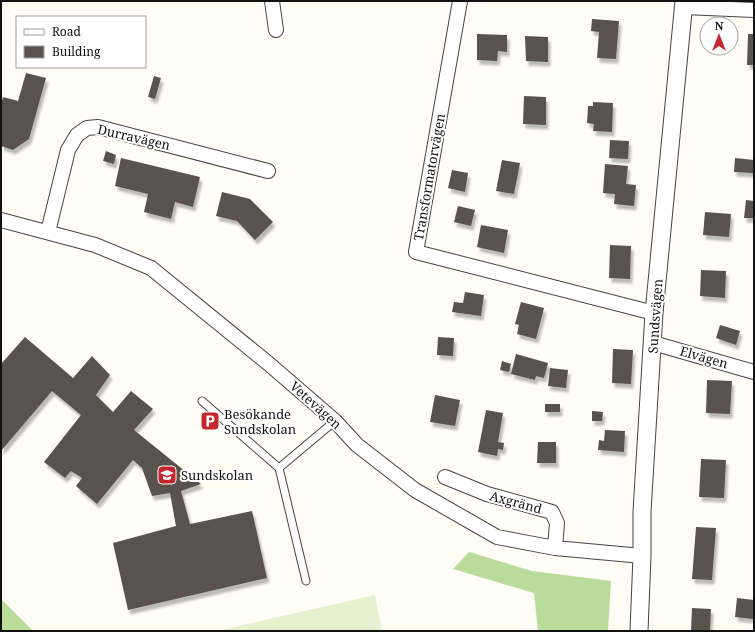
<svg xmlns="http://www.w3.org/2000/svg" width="755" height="632" font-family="'Noto Serif',serif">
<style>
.forest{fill:#b9dc9c}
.pitch{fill:#e6f2cf}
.building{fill:#5a524d;filter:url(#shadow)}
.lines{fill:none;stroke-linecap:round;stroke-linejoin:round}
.service-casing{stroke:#444;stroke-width:9}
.minor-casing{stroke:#444;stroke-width:16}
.tertiary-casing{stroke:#444;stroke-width:19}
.service{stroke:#fff;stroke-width:7}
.minor{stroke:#fff;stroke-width:14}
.tertiary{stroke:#fff;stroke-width:17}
.labels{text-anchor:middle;stroke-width:4;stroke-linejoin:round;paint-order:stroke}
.street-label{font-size:13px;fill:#111;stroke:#fff}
.poi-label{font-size:13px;fill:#111;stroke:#fff;text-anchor:start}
</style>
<defs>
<filter id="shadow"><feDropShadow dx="2.5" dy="4.5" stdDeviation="1" flood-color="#0004"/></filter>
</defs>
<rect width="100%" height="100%" fill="#fffdf5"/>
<path class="forest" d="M469,552L532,571L611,581L608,631H538L534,593L453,569Z
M1,599L33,631H1Z"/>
<path class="pitch" d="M375,595L382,631H217Z"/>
<path class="building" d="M592,19L619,21L616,59L597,58L599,32L591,31Z
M477,34L507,35V52L498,51L497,61L477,60Z
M748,34H754V65H747Z
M525,36L548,37V62L526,61Z
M26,73L46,78L29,139L13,150L1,146V105L3,97L18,101Z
M154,76L161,78L155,99L148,97Z
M524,96L546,97V125L523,124Z
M593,102L613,103L612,132L593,131L594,124L587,123L588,106H593Z
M610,140L629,141L628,159L609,158Z
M106,151L116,155L114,164L103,161Z
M121,158L200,177L193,207L175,202L171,219L144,212L148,194L115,186Z
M735,158L754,160V173L734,172Z
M502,160L520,163L514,194L496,191Z
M605,164L628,166L626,184L636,185L634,206L614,204L615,194L603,193Z
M452,170L468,173L465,192L448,188Z
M222,192L250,199L273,222L255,240L237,221L216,216Z
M746,200L754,201V218H744Z
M458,206L475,210L471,226L454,222Z
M705,212L731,214L729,237L703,235Z
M481,225L508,230L504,253L477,247Z
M610,245L631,246L630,279L609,278Z
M701,270L726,271L725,298L700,296Z
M465,292L484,295L481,316L452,312L454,302L463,303Z
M521,302L544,308L536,339L517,334L519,325L515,324Z
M720,325L740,331L736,345L716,338Z
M25,337L73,378L92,356L110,375L96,395L113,412L131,391L153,409L134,430L201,484L181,491L190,524L252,511L267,578L128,610L113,543L176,526L170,493L152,496L142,468L133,460L97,504L76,486L82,478L71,471L65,478L44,462L81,415L52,391L1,451V364Z
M438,337L454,338L453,356L437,355Z
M613,349L633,350L631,384L612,383Z
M516,354L548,363L544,378L536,376L535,380L511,374Z
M502,361L511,364L509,372L500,370Z
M550,368L568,370L566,388L548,386Z
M707,380L732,381L730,414L706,413Z
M435,395L460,400L455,426L430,422Z
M545,404H560V412H545Z
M486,410L503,413L498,442L504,443L503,450L498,449L497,456L478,452Z
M592,411L603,412L602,421H592Z
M605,430L625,431L624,452L598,450L599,440L604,441Z
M538,442H556V463H537Z
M701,459L726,460L724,498L699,497Z
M696,527L716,528L712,580L692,579Z
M737,598L754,600L753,619L735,617Z
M692,608L711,609L710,631H691Z"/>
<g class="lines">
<defs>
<path id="service" d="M202,401L279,468L335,421
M279,468L306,581"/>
<path id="minor" d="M272,1L276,30
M460,1L416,252L654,313
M683,7L754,10
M1,220L95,245L151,268L269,364L335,421L357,445L415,490L497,537L555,548L642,556
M48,232L68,150L77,135L87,128L98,127L268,171
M653,343L754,372
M445,477L487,494L552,512L557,523L555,548"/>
<path id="tertiary" d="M639,631L642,556V512L654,313L684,1"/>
</defs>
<use href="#service" class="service-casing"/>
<use href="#minor" class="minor-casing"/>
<use href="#tertiary" class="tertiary-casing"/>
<use href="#service" class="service"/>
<use href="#minor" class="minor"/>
<use href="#tertiary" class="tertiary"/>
</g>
<defs>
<symbol id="parking-square" viewBox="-11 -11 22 22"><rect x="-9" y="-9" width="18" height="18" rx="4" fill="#c4262e" stroke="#fff"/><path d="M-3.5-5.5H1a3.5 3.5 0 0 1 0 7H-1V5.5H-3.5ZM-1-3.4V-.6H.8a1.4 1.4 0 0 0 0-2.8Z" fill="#fff"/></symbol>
<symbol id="school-square" viewBox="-11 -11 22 22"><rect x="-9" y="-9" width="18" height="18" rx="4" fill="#c4262e" stroke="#fff"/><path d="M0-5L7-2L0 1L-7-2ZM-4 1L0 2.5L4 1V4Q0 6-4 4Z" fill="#fff"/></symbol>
</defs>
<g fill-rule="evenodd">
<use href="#parking-square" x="199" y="410" width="22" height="22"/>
<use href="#school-square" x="156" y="464" width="22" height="22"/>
</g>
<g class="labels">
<g class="street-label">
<text transform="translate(134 137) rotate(13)" y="5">Durravägen</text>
<text transform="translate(429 177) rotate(-80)" y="5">Transformatorvägen</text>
<text transform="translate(655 316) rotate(-86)" y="5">Sundsvägen</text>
<text transform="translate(704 357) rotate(16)" y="5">Elvägen</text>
<text transform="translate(316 405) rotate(42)" y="5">Vetevägen</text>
<text transform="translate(516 502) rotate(15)" y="5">Axgränd</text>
</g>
<g class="poi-label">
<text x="224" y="419">Besökande<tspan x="224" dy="15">Sundskolan</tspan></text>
<text x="181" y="480">Sundskolan</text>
</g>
</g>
<rect width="755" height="632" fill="none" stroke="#111111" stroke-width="4"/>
<rect x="16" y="16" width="130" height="52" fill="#ffffff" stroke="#a0a0a0"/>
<rect x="24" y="29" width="20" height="6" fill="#ffffff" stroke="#a0a0a0"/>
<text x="52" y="36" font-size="12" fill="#111111">Road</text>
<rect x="24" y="46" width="20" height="12" fill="#5a524d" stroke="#a0a0a0"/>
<text x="52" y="56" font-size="12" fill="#111111">Building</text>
<g transform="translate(719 36)"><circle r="19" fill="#ffffff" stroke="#a0a0a0"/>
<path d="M0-3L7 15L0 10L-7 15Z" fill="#c4262e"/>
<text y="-6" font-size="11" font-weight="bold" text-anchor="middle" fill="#111111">N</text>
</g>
</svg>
